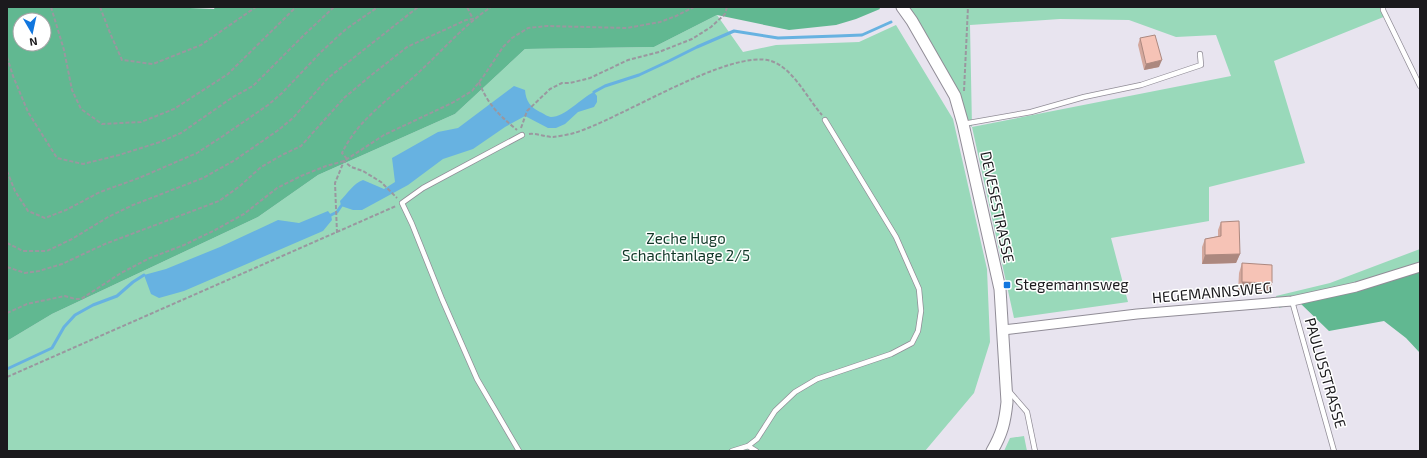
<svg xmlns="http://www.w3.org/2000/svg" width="1427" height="458" font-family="'Exo 2',sans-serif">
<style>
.green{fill:#99d9ba;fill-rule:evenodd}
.forest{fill:#61b891;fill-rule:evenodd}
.water{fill:#67b2e1}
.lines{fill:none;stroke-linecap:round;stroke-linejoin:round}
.stream{stroke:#67b2e1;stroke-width:3}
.service-casing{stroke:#918d97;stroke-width:6}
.minor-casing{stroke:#918d97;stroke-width:11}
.tertiary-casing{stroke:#918d97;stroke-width:13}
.path{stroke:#9a979f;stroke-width:2;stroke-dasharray:4 2;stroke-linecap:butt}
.service{stroke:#fff;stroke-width:4.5}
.minor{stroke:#fff;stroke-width:9}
.tertiary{stroke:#fff;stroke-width:11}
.wall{fill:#d4a89d}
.shaded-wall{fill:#ac887f}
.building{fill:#f6c3b6;stroke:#ac887f}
.poi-dot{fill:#1176de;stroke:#fff;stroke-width:1.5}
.labels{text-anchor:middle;stroke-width:3;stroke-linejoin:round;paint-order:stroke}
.street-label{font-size:15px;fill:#1b1a1d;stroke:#fff}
.park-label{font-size:15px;fill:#103727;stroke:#fff}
.poi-label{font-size:15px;fill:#1b1a1d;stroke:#fff;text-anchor:start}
</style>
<rect width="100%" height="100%" fill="#e8e4ef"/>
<path class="green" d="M902,7H1381L1386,16L1274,61L1305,163L1209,187V221L1111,238L1128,302L1014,318L972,127L967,123ZM1060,19L1129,20L1176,37L1216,35L1231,76L972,127L970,25Z
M717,15L743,52L776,45L859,42L896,25L953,119L987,269L990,342L974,393L925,451H7V341L52,314L258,217L318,175L455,114L525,49L654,47Z
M1420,249V271L1279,308L1276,296L1330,283Z
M1024,436L1027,451H1004L1010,438Z"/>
<path class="forest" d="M7,7H166L214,9L215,7H879L880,9L856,19L836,25L789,30L717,15L654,47L525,49L455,114L318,175L258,217L52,314L7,341ZM20,20H44V44H20Z
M1420,271V353L1406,338L1384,321L1329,331L1300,303Z"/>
<path class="water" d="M514,86L525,90C526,101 530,107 540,112C543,113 548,117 551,117C565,117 581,98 594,92L597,96V102L594,107L578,112L565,124L556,128H548L525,116L505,127L473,149L443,159L408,185L362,210H353L341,206L340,201C347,194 354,183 363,180L384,189L395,182L392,158L438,132L458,128Z
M328,211L331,215L332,220L323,231L184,291L159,298L151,294L144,275L166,269L220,247L278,220L299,223Z"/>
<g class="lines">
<path class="stream" d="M594,92L605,86L639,75L669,61L697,47L734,31L778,38L837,36L862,35L891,22
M331,215L337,212L341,206
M7,369L52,348L64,327L75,315L93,305L117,296L133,282L144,275"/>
<defs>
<path id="service" d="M1383,7V10L1420,86
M963,124L1031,112L1084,97L1141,85L1201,65L1200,54
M1292,301L1334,451
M1008,390L1027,412L1035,451
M748,446L756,451
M519,451L477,379L442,299L412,224L402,203L423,188L522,135
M732,451L748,446L757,439L775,411L795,392L817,379L891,354L912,343L918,331L921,311L919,289L896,237L825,120"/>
<path id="minor" d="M1003,330L1137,314L1292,301L1356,287L1420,267"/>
<path id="tertiary" d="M902,7L912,21L955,96L963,124L1000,289L1007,402C1005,422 1002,434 992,451"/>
</defs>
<use href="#service" class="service-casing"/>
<use href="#minor" class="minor-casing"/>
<use href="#tertiary" class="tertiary-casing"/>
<path class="path" d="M51,7L64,50L72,90L81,109L102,124L141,122L174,109L228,74L296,7
M100,7L110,33L122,60L153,64L201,45L256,7
M7,57L13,76L28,112L57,158L83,164L119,155L160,142L181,133L233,97L253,86L305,34L334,7
M479,82C488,105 499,115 517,130
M964,91L968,7
M521,128L527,111L550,89L562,83H570L590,78L628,60L659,52L692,39L711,27L725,14L727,7
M529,134C537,133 545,137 553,137C559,136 567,135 574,133C619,120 730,48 771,61C793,68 807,98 822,115
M347,159L342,153C358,119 391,98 418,73C442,51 464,25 491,7
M7,171L15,191L28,211L45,218L66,210L100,192L139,178L197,153L223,136L268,105L282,93L322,51L346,29L378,7
M337,233L335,183L344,161L351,167L363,171L381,182L397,198
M7,243L23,251H47L72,239L108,217L133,205L203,178L235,160L277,131L293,118L328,78L418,7
M7,267L25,273L39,271L62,264L105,244L219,201L240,186L261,167L282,155L301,146L344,98L369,77L407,47L466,20L473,19L467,7
M7,313L27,304L65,296L75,299H81L121,273L150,258L184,245L215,230L244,214L277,188L301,176L326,166L344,161L384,135L452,103L472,91L483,77L503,47L512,38L528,28L547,26L627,28L660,22L676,16L694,7
M7,377L396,206"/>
<use href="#service" class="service"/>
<use href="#minor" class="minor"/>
<use href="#tertiary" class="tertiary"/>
</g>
<path class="wall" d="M1140,38L1159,67L1144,70L1138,45Z
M1221,222L1240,254L1236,263L1202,264V247L1205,239L1218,236V230Z
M1242,263L1272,283L1269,293L1238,292L1239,273Z"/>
<path class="shaded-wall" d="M1162,60L1159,67L1144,70L1146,64Z
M1240,254L1236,263L1202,264L1205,255Z
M1242,282L1272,283L1269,293L1238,292Z"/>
<path class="building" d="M1155,35L1162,60L1146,64L1140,38Z
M1239,221L1240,254L1205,255V239L1221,236V222Z
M1242,263L1272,265V283L1242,282Z"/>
<rect class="poi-dot" x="1003" y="281" width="8" height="8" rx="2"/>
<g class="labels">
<g class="street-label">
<text transform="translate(997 207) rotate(78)" y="5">DEVESESTRASSE</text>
<text transform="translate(1212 293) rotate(-5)" y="5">HEGEMANNSWEG</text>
<text transform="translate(1325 373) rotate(74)" y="5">PAULUSSTRASSE</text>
</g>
<g class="park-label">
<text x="686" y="244">Zeche Hugo<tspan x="686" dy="17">Schachtanlage 2/5</tspan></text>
</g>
<g class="poi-label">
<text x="1015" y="290">Stegemannsweg</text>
</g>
</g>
<rect width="1427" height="458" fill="none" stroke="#1b1a1d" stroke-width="16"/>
<g transform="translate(32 32) rotate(171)"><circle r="19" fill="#ffffff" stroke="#a4a3a5"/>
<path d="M0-3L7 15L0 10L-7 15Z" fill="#1176de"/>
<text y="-6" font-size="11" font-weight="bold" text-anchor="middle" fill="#1b1a1d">N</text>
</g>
</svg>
